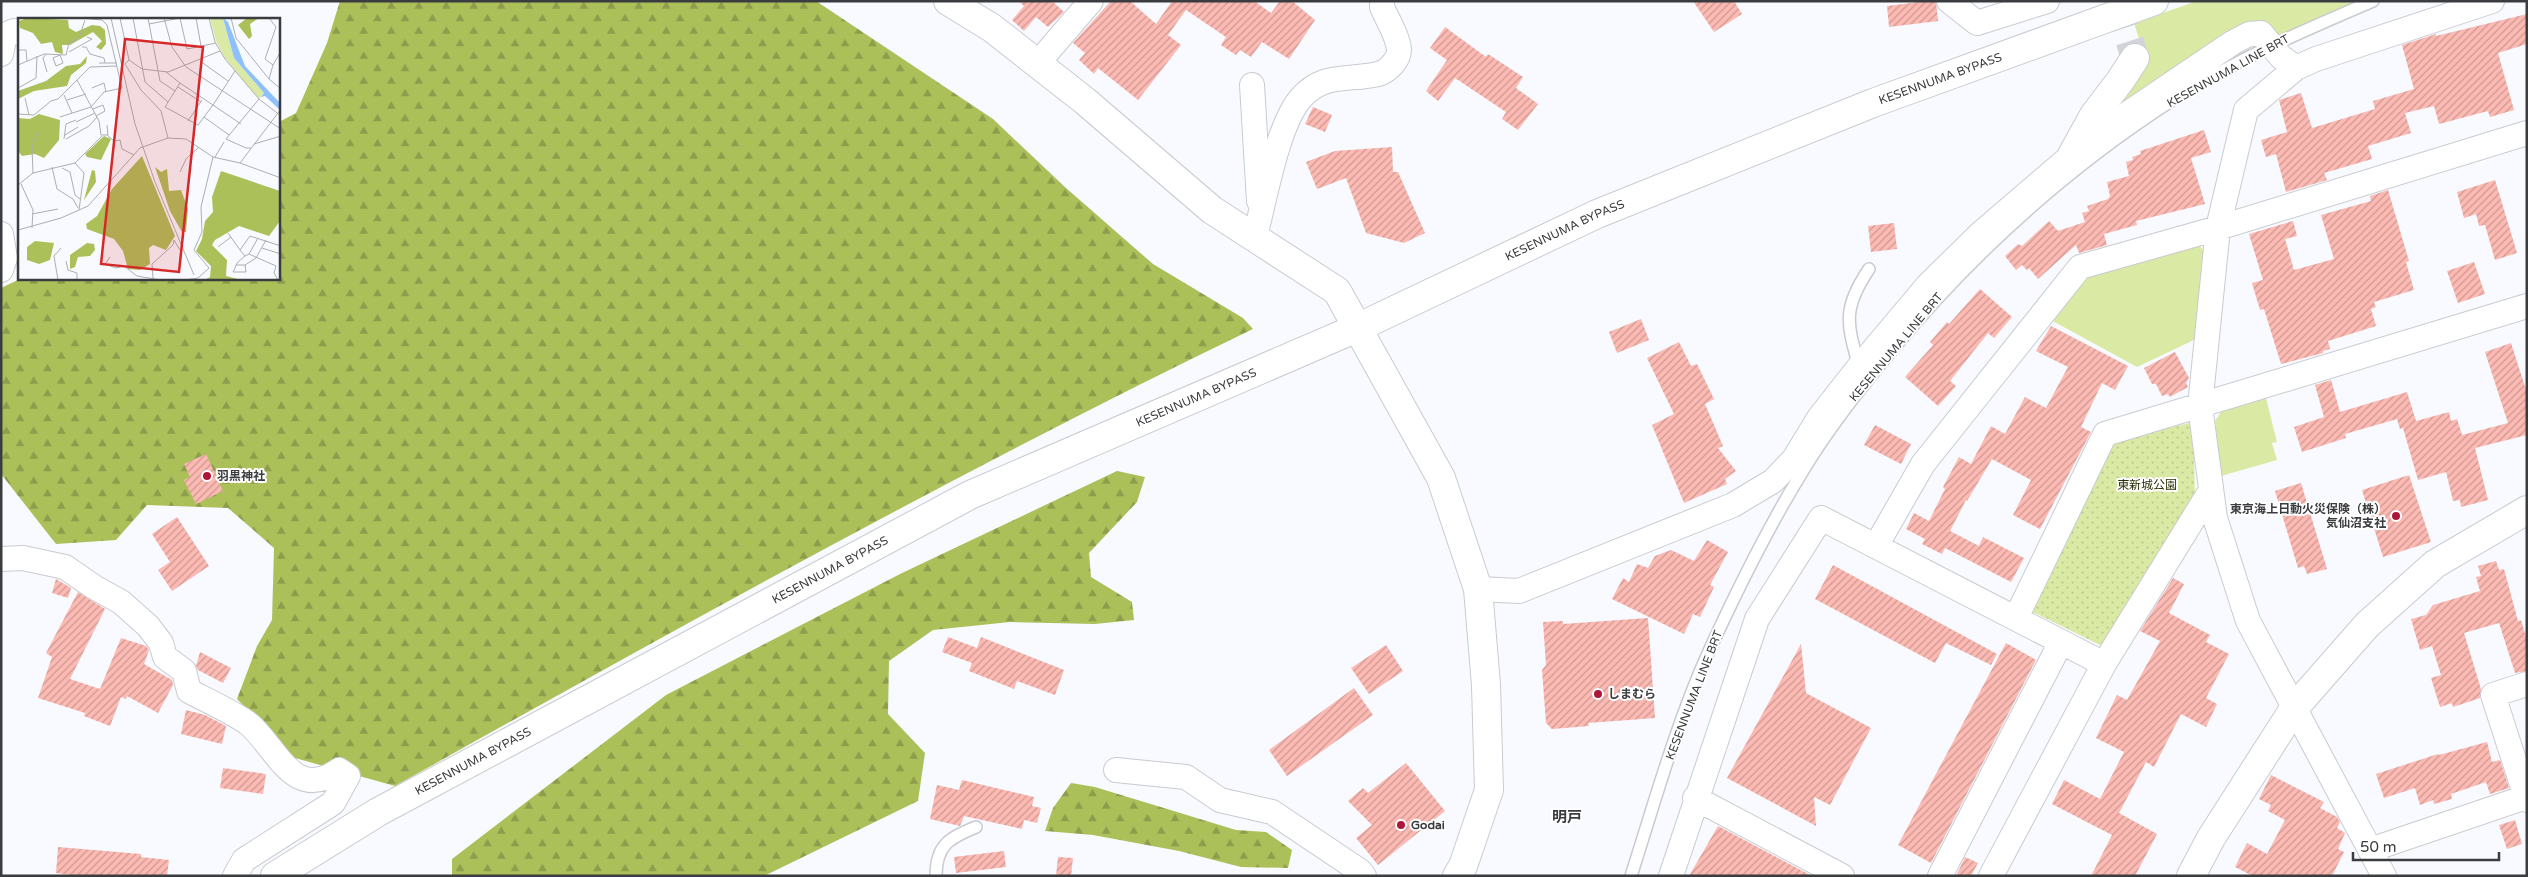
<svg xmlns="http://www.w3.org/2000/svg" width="2528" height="877" font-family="'Varela Round','Noto Sans JP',sans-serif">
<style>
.grass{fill:#daeaa4}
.forest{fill:url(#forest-firs)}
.park{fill:url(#park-dots)}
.building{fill:url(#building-hatch)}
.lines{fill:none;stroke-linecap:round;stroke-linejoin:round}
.tertiary-tunnel{stroke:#d2d4d9;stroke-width:28;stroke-dasharray:28 14;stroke-linecap:butt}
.service-casing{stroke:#c8cbd1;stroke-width:14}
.minor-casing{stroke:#c8cbd1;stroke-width:26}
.tertiary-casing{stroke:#c8cbd1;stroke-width:30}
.trunk-casing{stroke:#c8cbd1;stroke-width:30}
.service{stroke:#fff;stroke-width:11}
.minor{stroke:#fff;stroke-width:24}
.tertiary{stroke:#fff;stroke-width:28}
.trunk{stroke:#fff;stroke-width:28}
.poi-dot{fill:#ac1639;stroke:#fff;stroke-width:2}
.labels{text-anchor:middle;stroke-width:4;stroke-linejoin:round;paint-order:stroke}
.street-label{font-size:12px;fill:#3b3c3f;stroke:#fff}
.poi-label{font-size:12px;font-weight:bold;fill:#3b3c3f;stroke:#fff;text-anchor:start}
.park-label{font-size:12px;fill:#2a3205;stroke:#fff}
.quarter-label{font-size:15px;font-weight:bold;fill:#3b3c3f;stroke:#fff}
.inset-road{fill:none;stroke:#acaeb2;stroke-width:1}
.view{fill:#d62828;fill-opacity:0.15;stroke:#d62828;stroke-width:2.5}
.inset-edge{fill:none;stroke:#3b3c3f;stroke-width:2.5}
</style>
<defs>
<pattern id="forest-firs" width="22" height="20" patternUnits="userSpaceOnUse" patternTransform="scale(1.25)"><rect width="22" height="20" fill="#acc05a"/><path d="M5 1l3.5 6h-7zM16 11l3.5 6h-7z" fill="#8d9d4c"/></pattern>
<pattern id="park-dots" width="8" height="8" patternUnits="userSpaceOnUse" patternTransform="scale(1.25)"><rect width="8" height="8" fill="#daeaa4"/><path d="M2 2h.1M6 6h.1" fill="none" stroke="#bcca8e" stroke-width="1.8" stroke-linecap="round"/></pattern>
<pattern id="building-hatch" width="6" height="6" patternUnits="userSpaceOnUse" patternTransform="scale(1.25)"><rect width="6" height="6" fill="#fcbab3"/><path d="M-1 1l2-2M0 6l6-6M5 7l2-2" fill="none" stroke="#cd9893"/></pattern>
</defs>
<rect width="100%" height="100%" fill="#f8faff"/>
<path class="grass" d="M2197,1H2362L2275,39L2264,29L2115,110L2110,103L2140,77L2146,61L2134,23Z
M2198,244L2205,252L2194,340L2137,367L2049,319L2083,277Z
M2266,398L2277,442L2272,443L2277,460L2221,476L2215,421L2223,409Z"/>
<path class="forest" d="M340,1H816L993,119L1066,188L1153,264L1243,318L1253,329C961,470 678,628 395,786L295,758L237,699L257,646L272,620L274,548L228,508L147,505L116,540L56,544L1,474V288L20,279H279V122L296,113L327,43Z
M1117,471L1145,477L1137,502L1089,553L1091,577L1132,602L1134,620L1095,624L1010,622L933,630L889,661L888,714L925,753L918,801L764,876H452V859L666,695L902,573Z
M1071,783L1095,787L1236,830L1266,832L1292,850L1288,868L1241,867L1179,851L1093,835L1045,831L1053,808Z"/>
<path class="park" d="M2193,422L2195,495L2106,648L2029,610L2116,441Z"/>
<path class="building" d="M1019,1H1052L1064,12L1048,27L1036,17L1024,31L1012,20L1024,6Z
M1111,1H1130L1156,24L1172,1H1254L1271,13L1280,1H1292L1315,20L1289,59L1262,42L1251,57L1240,50L1236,55L1221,45L1226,37L1186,10L1168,35L1181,45L1138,100L1098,68L1094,74L1079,60L1085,53L1073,43Z
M1693,1H1734L1742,14L1714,32Z
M1928,1H1936L1938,21L1889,27L1887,6Z
M2527,14V44L2498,53L2514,110L2490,117L2488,111L2439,124L2434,106L2405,113L2411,133L2368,146L2372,159L2324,173L2327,180L2286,192L2276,154L2266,157L2261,140L2287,132L2279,100L2301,93L2312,128L2375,109L2373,101L2414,89L2402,45L2436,34V36Z
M1445,27L1486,57L1488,54L1523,77L1516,88L1538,104L1518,130L1502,119L1506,112L1455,78L1438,101L1426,91L1447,60L1430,48Z
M1313,107L1332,115L1325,132L1305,124Z
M2204,130L2211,152L2191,158L2205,204L2136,221L2137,225L2104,234L2107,245L2079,253L2076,245L2038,279L2029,268L2027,270L2022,265L2016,270L2005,256L2018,244L2022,246L2049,221L2058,231L2085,222L2082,213L2089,211L2087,206L2108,199L2110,196L2107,182L2129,176L2126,162L2133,160L2132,157L2141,154L2140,151Z
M1392,147L1393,172H1398L1425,233L1404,243L1366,233L1346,178L1317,189L1306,162L1335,151Z
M2495,180L2517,253L2495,260L2485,225L2479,226L2476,214L2464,218L2457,192Z
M2388,190L2409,261L2406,262L2414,290L2374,302L2376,307L2371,309L2376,326L2328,341L2330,349L2323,351V353L2281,364L2264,309L2260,310L2252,283L2263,280L2249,234L2293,221L2297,236L2285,239L2294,270L2334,259L2321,215L2371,201L2370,196Z
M1894,223L1897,249L1871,252L1868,226Z
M2474,262L2485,294L2458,303L2447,271Z
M1980,289L2012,317L1994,338L1988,333L1950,381L1956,386L1938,406L1905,377L1933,345L1930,342L1947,322L1949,324Z
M1641,319L1649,340L1617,353L1609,332Z
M2051,326L2128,366L2115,390L2102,383L2081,427L2091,432L2040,529L2013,515L2031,480L1992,459L1967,501L1966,500L1950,531L1979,546L1983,537L2024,558L2011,582L1945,548L1942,554L1922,544L1925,539L1906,529L1914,513L1929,521L1945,489L1943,487L1959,457L1971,464L1991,426L2005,434L2025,397L2046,408L2068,367L2036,351Z
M1679,342L1691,366L1697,364L1714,399L1705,404L1723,446L1718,448L1736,471L1725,479L1727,484L1684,503L1652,425L1674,414L1647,358Z
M2511,343L2527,393V435L2475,448L2488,500L2461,507L2460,500L2453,501L2446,472L2418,480L2403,428L2400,429L2397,419L2345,434L2346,438L2302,452L2294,427L2324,417L2315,385L2331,380L2340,412L2407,392L2416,421L2449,412L2451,421L2457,419L2462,435L2508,423L2485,352Z
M2175,352L2189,378L2186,383L2188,387L2170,397L2168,394L2162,396L2156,384H2152L2144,368Z
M1875,425L1911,444L1901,464L1864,445Z
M206,454L223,491L196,504L184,480L190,477L184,464Z
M2409,475L2431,542L2383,557L2362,490Z
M2301,483L2327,569L2307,574L2304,566L2298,568L2275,491Z
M177,517L209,566L172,591L158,570L170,562L152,534Z
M1707,540L1728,552L1710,585L1714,587L1700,617L1693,614L1684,634L1612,599L1623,578L1629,582L1637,564L1648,568L1655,556L1671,550L1694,561Z
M2496,561L2499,570L2504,569L2518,621L2521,620L2527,640V671L2515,673L2499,623L2464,633L2481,689L2480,698L2453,707L2452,703L2440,707L2431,678L2441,675L2432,646L2420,650L2411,619L2426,615L2433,605L2480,591L2476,577L2481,576L2478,566Z
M1833,565L1997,654L1991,665L1946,643L1935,663L1815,599Z
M2173,578L2184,584L2169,613L2210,635L2206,642L2229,654L2206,698L2217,704L2206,727L2181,714L2154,767L2146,762L2119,813L2157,834L2135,876H2091L2112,835L2052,804L2064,780L2100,799L2124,752L2096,738L2117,695L2127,700L2160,641L2140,631Z
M56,579L71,588L68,598L52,593Z
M78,592L105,609L70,679L100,689L121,638L146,646L149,650L144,664L172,680L173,685L158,713L127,696L126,699L121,697L110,726L84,716L85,713L38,698L52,657L46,653Z
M1648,618L1655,718L1588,723L1589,726L1552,729L1546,723L1542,670L1546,665L1543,622L1563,621V624Z
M948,637L977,648L981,637L1064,670L1055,695L1017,681L1014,689L969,671L972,663L942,652Z
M2006,643L2036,660L1931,863L1898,845Z
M1801,644L1806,693L1871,728L1830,805L1814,797L1816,826L1727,778Z
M1386,645L1403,671L1369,694L1351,668Z
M200,652L231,668L223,683L198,670L196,666Z
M1354,688L1373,715L1287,776L1269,750Z
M186,710L205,715L226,726L222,744L181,734Z
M2487,742L2492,762L2500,760L2509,788L2490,794L2486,782L2451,794L2452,799L2434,804L2433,800L2420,805L2415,788L2384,798L2376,774L2438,754L2439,755Z
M1406,763L1445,811L1378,865L1356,838L1372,825L1348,801L1363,788L1368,793Z
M223,768L266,774L263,794L220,788Z
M2271,775L2324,802L2320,808L2337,817L2340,822L2337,828L2345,833L2338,849L2344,852L2332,876H2253L2235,867L2247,843L2267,854L2285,820L2268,811L2271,805L2259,799Z
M962,780L1034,797L1032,806L1041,808L1037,823L1024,820L1022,829L964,816L960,826L930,819L937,785L959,790Z
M2515,820L2522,844L2507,849L2499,825Z
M1718,826L1812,876H1689Z
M58,847L141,854V857L169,860L167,876H79L56,873Z
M1004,851L1006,867L956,873L954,857Z
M1058,857L1073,858L1071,876H1056Z
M1965,857L1978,863L1971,876H1956Z"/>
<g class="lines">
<path class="tertiary-tunnel" d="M2117,1L2135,58"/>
<defs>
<path id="service" d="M1859,367C1847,323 1842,309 1869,269
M936,876C936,844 950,838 976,827
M1631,876C1655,801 1677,721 1710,649C1738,588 1768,527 1804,469C1830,426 1861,387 1893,349C1974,252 2068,167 2174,99C2237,59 2305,30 2373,1"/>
<path id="minor" d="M1949,1L1977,23L2047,1
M1,54L5,35L14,31L19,33
M1037,64L1091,1
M2296,68L2246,110L2218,228L2200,406L2215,518L2248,621L2384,876
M1252,85L1259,201
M1,234L5,258L1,270
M1255,236C1265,199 1277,127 1300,99C1323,72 1349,81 1378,74C1387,72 1399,60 1399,50C1398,36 1387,19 1382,7V1
M1876,546L1923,464L2080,267L2218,228L2527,133
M1,559L23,558L65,567L94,587L121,602L148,626L161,643L165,657L184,671L189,691C204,699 239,715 250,725C278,750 294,802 339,770L348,776L333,803L244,860L235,876
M1478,589L1519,591L1733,505L1773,481L1794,459L1819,418L1859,367L1928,285L1981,233L2072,155L2130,112L2232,43L2249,34L2261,33L2281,57L2296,68L2316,59L2492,1
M2016,618L2105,434L2527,306
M2104,664L2211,490
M2527,684L2493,695L2527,800
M1116,770L1186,777L1220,800L1272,812L1360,871L1364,876
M1695,798L1842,876
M2370,850L2526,797
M1671,876L1757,619L1821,518L2104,664L1991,876
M1940,876L2061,642"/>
<path id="tertiary" d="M948,1L992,28L1085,101L1212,210L1337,291L1441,478L1478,589L1486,685L1489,790L1463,866L1457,876
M2072,155L2094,115L2120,81L2135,58
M2191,876L2211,838L2295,707L2367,625L2435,564L2527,510"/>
<g id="trunk">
<path id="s1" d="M275,876L378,812L970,495L1357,328L1597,214L1873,103L2154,1"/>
</g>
</defs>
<use href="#service" class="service-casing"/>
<use href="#minor" class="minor-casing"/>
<use href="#tertiary" class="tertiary-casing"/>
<use href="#trunk" class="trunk-casing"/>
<use href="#service" class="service"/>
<use href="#minor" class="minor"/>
<use href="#tertiary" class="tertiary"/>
<use href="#trunk" class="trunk"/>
</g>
<g class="poi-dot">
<circle cx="207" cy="476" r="5"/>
<circle cx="2396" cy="516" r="5"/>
<circle cx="1598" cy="694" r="5"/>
<circle cx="1401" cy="825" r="5"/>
</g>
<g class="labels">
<g class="street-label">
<text transform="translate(2228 71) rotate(-29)" y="4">KESENNUMA LINE BRT</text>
<text dy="4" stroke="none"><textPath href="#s1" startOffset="1849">KESENNUMA BYPASS</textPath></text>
<text dy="4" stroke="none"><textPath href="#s1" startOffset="1444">KESENNUMA BYPASS</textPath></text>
<text transform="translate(1896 347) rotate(-50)" y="4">KESENNUMA LINE BRT</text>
<text dy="4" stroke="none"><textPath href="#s1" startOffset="1039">KESENNUMA BYPASS</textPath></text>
<text dy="4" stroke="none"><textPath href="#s1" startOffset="634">KESENNUMA BYPASS</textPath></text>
<text transform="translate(1694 695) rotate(-69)" y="4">KESENNUMA LINE BRT</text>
<text dy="4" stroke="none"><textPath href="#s1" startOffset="229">KESENNUMA BYPASS</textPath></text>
</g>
<g class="poi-label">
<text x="217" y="480">羽黒神社</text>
<text x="2386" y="513" text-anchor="end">東京海上日動火災保険（株）<tspan x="2386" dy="14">気仙沼支社</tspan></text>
<text x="1608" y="698">しまむら</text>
<text x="1411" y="829">Godai</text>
</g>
<g class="park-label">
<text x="2147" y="489">東新城公園</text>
</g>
<g class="quarter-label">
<text x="1567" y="822">明戸</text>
</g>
</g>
<g transform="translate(18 18)">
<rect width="262" height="262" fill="#f8faff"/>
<path d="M192,0H205L216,40L246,75L241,81L207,40L198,23Z" fill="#daeaa4"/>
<path d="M10,0L50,2L51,10L58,14L74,7L82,8L87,12L88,26L83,32L78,29L84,23L75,14L52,27H44L45,36L37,34L34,24L23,26L15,15L2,10L1,3ZM229,0H241L232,6L234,18L231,21L220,7ZM69,38L68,45L53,57L49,68L16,73L0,81V73L28,63L48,48L62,46ZM21,96L42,102L41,122L26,140L17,136L4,138L0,133V100L12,101ZM86,118L93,121L83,142L69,139L67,136ZM124,138L157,218L148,232L135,227L131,230L132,246L122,252L110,251L105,233L96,221L69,211L68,206L79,198L94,171ZM137,149L143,154L149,151L151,173L163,172L170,191L168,214H164L152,193ZM74,152L77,153L78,164L66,182ZM203,153L262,173V203L251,218L221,208L197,222L194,227L209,242L208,258L224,262H186L192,259L193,248L178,233L184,221L187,203L195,194L194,179ZM17,223L36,225L32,242L21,246L9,242V229ZM69,225L76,226L77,232L72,238L60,239L57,249L52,251V237Z" fill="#acc05a"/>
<path d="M205,0L210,4L227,48L262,85V92L247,78L243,79L246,75L216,40Z" fill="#8ec0fe"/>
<path class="inset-road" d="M93,0L117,106L137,164L176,257M102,0L111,42L107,46L123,72L143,93L150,120M115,0L127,64L150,84M130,0L142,63L157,73M146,0L154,29L168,49L263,111M162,0L169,31L198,25M178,0L183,28M191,0L197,24L207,41L241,81L263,98M213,0L218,20L251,61M251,0L258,9L247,41L255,47L251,61L263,71M131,6L162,0M64,29H68L72,36L86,40L87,45M0,32H8L9,43M51,34L74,21L69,19M28,36L25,40L29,54M42,37L45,45L38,48L35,40ZM111,42L124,51L150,54L202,33M182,43L210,63M81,45H99M0,47L26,36L48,37L51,25L61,20L67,2M255,47L263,33M217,53L195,87L180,107L147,89L162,65L195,87L223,106M148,54L162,65M59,62L81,103L83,117H90M160,69L183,84M0,70L18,60L19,38M74,70L86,65L88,74M46,77L54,95M7,80L11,97M49,82L68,76M75,91L85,87L87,93L78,98M0,96L16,97L33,83L40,81L72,49L99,48M42,99L73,89L86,74L104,70L89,7L84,2L64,0M186,99L211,117M170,103L184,82M58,104L77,95M89,107L90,118L96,123L102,122L104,131L116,137M47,117L60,109M46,121L48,106L58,102M48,121L71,108L79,99M236,126L263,118M233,130H228L208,121L241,81M197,139L206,124M57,145L84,118M222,145L263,91M34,149L39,171L55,181L60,190M44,150L52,154L57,177L62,181M162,154L168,141L181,129M15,155L14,130L20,113M3,166L15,192L14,210M0,167L15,155L57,145L66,155L61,192M14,196L40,191M0,212L43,200L70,188L122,130L150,120L168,121L195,139L222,145L263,160M210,215L222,232M240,220L231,236L258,248L256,255L260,262M200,229L213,219M244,230L263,236M231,236L227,238L222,232L232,218L263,228M92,239L87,246L98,250L106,248L119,258L143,262M48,243L50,252L59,255V262M218,247H227L228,254H215L217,250L218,247L220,244L227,238M227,247L238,240L248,222M135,260L134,246L155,227L156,222L162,232M40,262L36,238L43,230M167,262L180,260L191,250L176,232L184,214L183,189L195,139"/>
<path class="view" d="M107,21L185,29L161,254L83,246Z"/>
<rect width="262" height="262" class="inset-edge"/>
</g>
<rect width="2528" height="877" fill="none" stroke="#3b3c3f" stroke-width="5"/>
<path d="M2353 852v8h146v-8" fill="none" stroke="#3b3c3f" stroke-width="2.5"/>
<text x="2360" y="852" font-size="15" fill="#3b3c3f" stroke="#ffffff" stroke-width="4" paint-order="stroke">50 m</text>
</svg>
